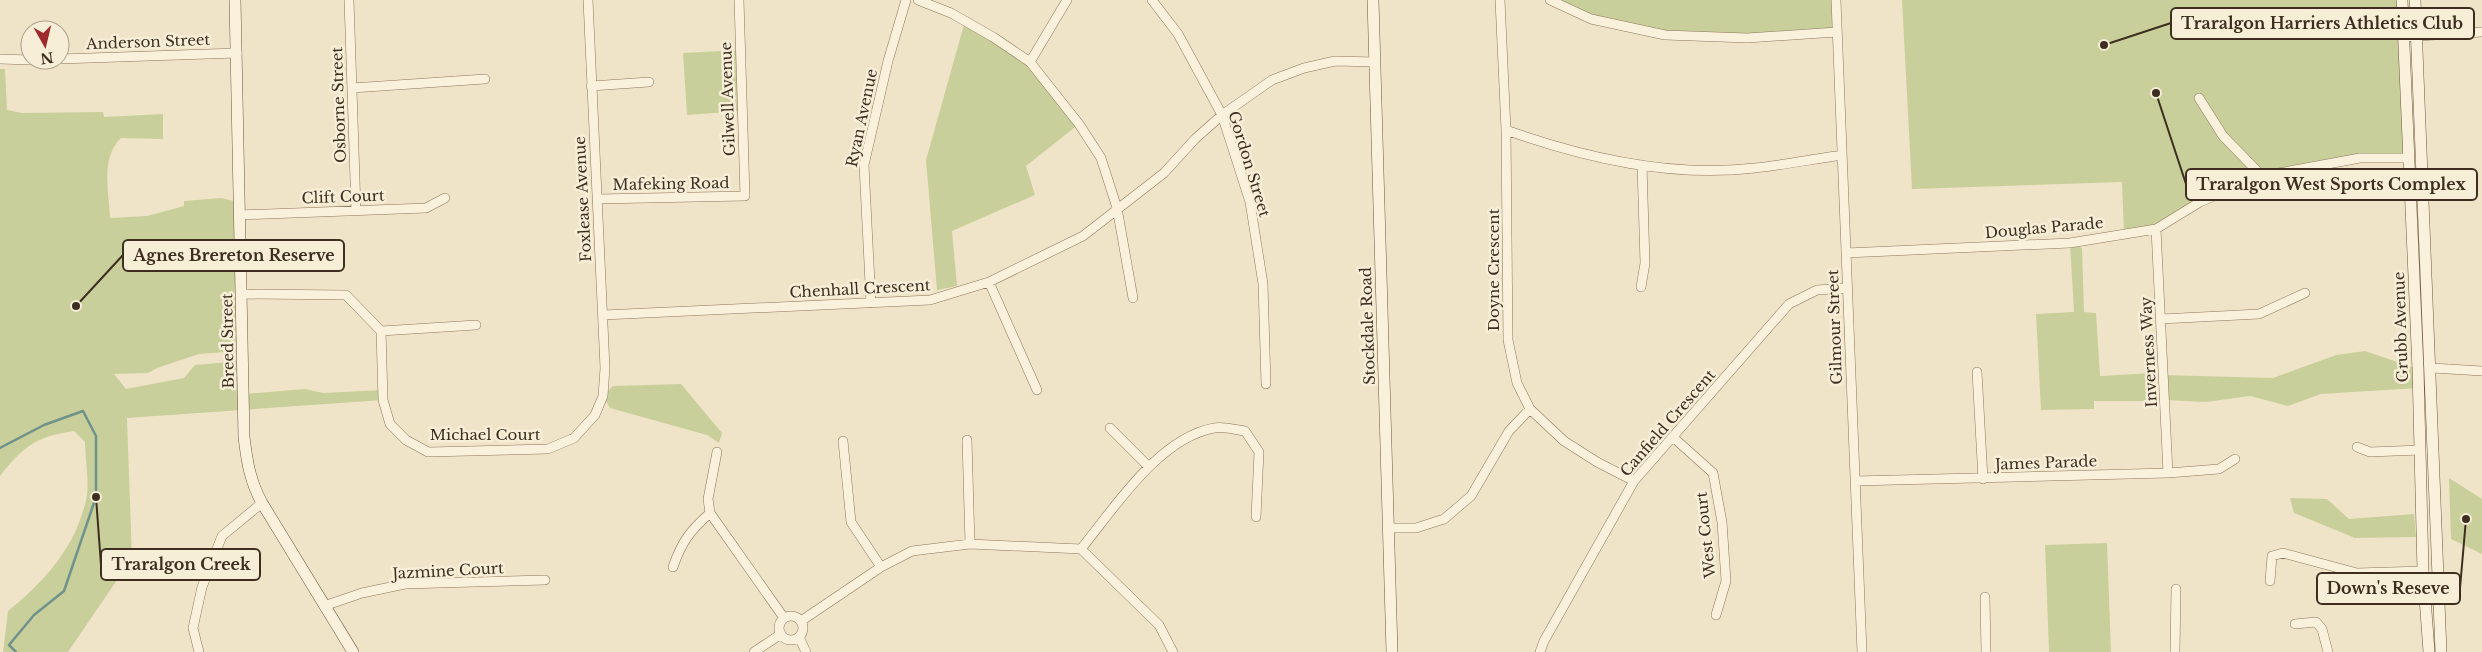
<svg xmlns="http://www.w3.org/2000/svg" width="2482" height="652" font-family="'Libre Baskerville',serif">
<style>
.green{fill:#c9cf9b}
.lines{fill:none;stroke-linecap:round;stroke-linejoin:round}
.stream{stroke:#6f938a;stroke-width:2.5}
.street-casing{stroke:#8d765c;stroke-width:10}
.secondary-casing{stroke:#6f573f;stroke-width:12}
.street{stroke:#faf1dc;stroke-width:9}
.secondary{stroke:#faf1dc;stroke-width:11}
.labels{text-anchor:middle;stroke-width:5;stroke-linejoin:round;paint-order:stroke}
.street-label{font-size:15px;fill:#3d2e20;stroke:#f7eed8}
.leader{fill:none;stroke:#3d2e20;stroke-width:2}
.callout-dot{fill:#3d2e20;stroke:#f7eed8;stroke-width:2}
.callout{fill:#f7eed8;stroke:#3d2e20;stroke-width:2}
.callout-label{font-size:16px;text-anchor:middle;font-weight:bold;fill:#3d2e20}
</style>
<rect width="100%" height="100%" fill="#f0e4c8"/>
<path class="green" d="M1550,0H1836L1837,32L1665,35L1591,19Z
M1902,0H2401L2409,158H2360L2262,176L2200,202L2156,229L2124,234L2122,182L1912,189Z
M965,21L1030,62L1079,124L1026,166L1035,195L952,231L957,286L937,290L926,160Z
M741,50L742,111L687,115L683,53Z
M0,69H5L7,110L22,113L103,112L104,117L163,114V139L121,138C100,158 109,192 110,218L147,216L184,206V201L221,198L234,201L238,351L199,354L157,368L148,373L114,374L126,389L184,378L195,365L241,361L244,394L305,389L323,393L383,390V400L127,418L132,558L68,652H3L8,611C45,581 75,548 86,500C90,483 85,460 85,442L74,431C35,437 24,446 0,476Z
M2070,243L2082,248L2084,312L2096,313L2100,376L2153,373L2155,401H2094V409L2041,410L2036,314L2074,312Z
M2365,351L2418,369V388L2321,394L2288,406L2250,396L2206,402L2165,400L2163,375L2273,378L2336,355Z
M681,384L722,433L719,443L707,435L610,408L603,396L613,386Z
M2449,478L2482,499V554L2451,539Z
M2290,498L2327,499L2349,519L2414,514L2416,537L2355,538L2294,513Z
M2107,543L2111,652H2049L2045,545Z"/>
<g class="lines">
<path class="stream" d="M0,448L44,425L83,411L96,436V497L64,591L34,615L9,645L16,652"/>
<defs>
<path id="street" d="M349,0L356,210
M918,0L951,13L993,37L1030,62L1079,124L1101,158L1117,208L1133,298
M1152,0L1178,34L1222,115L1250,202L1263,284L1266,384
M1500,0L1506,130L1508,340L1517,383L1530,409L1564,441L1597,462L1634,481
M1550,0L1591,19L1665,35L1747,38L1837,32
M1836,0L1862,652
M2403,37L2482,32
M0,59L30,60
M60,59L237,53
M1030,62L1067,0
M591,86L649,82
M352,88L485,79
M2199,98L2223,136L2262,176
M1506,130C1585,158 1671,178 1755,168C1784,165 1813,159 1842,155
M598,199L745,196L739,0
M239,215L426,208L445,198
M2156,229L2168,473
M1846,253L2070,243L2156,229L2200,202L2262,176L2360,158H2409
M989,282L1037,390
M1641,287L1645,263L1642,165
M242,294L346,295L381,331L383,400L390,424L406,440L428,452L548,449L574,438L595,415L603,396L605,368L588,0
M871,303L864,165L888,61L906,0
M603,315L930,300L989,282L1083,236L1164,173L1195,139L1222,115L1272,80L1304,68L1335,61L1375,62
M2161,319L2259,314L2305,293
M381,331L476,325
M2432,368L2482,371
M1977,372L1983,479
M1110,428L1149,467
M1674,438L1713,473L1722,522L1726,581L1716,615
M967,440L970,544
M843,441L851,522L881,567
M2357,447L2370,452L2420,450
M717,452L708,499L710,513L784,618
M1855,481L2168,473L2219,469L2235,459
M1389,528H1416L1444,519L1471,496L1509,431L1530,409
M1081,549C1115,507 1159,438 1214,428C1223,426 1236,430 1245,431L1259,452L1256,517
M673,567C682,541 690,531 710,513
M2270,581L2272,556L2283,553L2357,573L2423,571
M1985,597L1986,652
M324,606L362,593L405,584L545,580
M779 628a12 12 0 1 1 24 0a12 12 0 1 1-24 0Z
M801,621L881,567L912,551L970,544L1081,549L1159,625L1173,652
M2295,624L2316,622L2322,629L2328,652
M799,637L806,652
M199,652L193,628L202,587L222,536L262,503
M754,652L781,634
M1540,652L1544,641L1634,481L1789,304L1817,290L1847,288
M2175,652L2176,589"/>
<path id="secondary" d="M235,0L244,437C247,462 250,481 262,503L353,652
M1373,0L1392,652
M2402,0L2418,369L2423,571L2429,652
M2415,0L2441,652"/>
</defs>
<use href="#street" class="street-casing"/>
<use href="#secondary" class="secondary-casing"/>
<use href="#street" class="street"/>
<use href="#secondary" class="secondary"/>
</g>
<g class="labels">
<g class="street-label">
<text transform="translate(148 42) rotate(-2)" y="5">Anderson Street</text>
<text transform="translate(728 99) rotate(-92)" y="5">Gilwell Avenue</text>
<text transform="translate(339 105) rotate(-92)" y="5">Osborne Street</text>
<text transform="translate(862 118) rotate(-78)" y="5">Ryan Avenue</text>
<text transform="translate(1249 164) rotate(73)" y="5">Gordon Street</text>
<text transform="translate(671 184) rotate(-1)" y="5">Mafeking Road</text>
<text transform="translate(343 197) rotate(-2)" y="5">Clift Court</text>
<text transform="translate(583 199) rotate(-93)" y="5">Foxlease Avenue</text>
<text transform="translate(2044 228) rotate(-5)" y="5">Douglas Parade</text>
<text transform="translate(1494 270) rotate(-90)" y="5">Doyne Crescent</text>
<text transform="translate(860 289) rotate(-3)" y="5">Chenhall Crescent</text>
<text transform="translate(1368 326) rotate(-92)" y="5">Stockdale Road</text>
<text transform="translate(1835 327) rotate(-92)" y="5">Gilmour Street</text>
<text transform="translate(2401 327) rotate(-92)" y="5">Grubb Avenue</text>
<text transform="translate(228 341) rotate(-91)" y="5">Breed Street</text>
<text transform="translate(2149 352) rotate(-93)" y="5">Inverness Way</text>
<text transform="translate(1668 423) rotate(-49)" y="5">Canfield Crescent</text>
<text x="485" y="440">Michael Court</text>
<text transform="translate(2046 463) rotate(-2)" y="5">James Parade</text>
<text transform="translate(1706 535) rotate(-96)" y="5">West Court</text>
<text transform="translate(448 571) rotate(-3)" y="5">Jazmine Court</text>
</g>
</g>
<path class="leader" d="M2104 45L2171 23M2156 93L2186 184M76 306L123 255M96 497L101 565M2466 519L2460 588"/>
<g class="callout-dot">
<circle cx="2104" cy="45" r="5"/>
<circle cx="2156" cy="93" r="5"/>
<circle cx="76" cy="306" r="5"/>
<circle cx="96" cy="497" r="5"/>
<circle cx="2466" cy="519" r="5"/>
</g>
<g class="callout">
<rect x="2171" y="8" width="303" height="31" rx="5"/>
<rect x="2186" y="169" width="291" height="31" rx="5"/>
<rect x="123" y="240" width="221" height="31" rx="5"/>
<rect x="101" y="549" width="159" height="31" rx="5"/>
<rect x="2317" y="573" width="143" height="31" rx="5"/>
</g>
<g class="callout-label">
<text x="2322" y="29">Traralgon Harriers Athletics Club</text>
<text x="2331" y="190">Traralgon West Sports Complex</text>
<text x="234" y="261">Agnes Brereton Reserve</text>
<text x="181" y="570">Traralgon Creek</text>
<text x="2388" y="594">Down's Reseve</text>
</g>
<g transform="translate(45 45) rotate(172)"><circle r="24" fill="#f7eed8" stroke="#ada18e"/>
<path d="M0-4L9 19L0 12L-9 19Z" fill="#9e2a2b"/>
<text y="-8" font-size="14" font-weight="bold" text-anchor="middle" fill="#3d2e20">N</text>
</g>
</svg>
